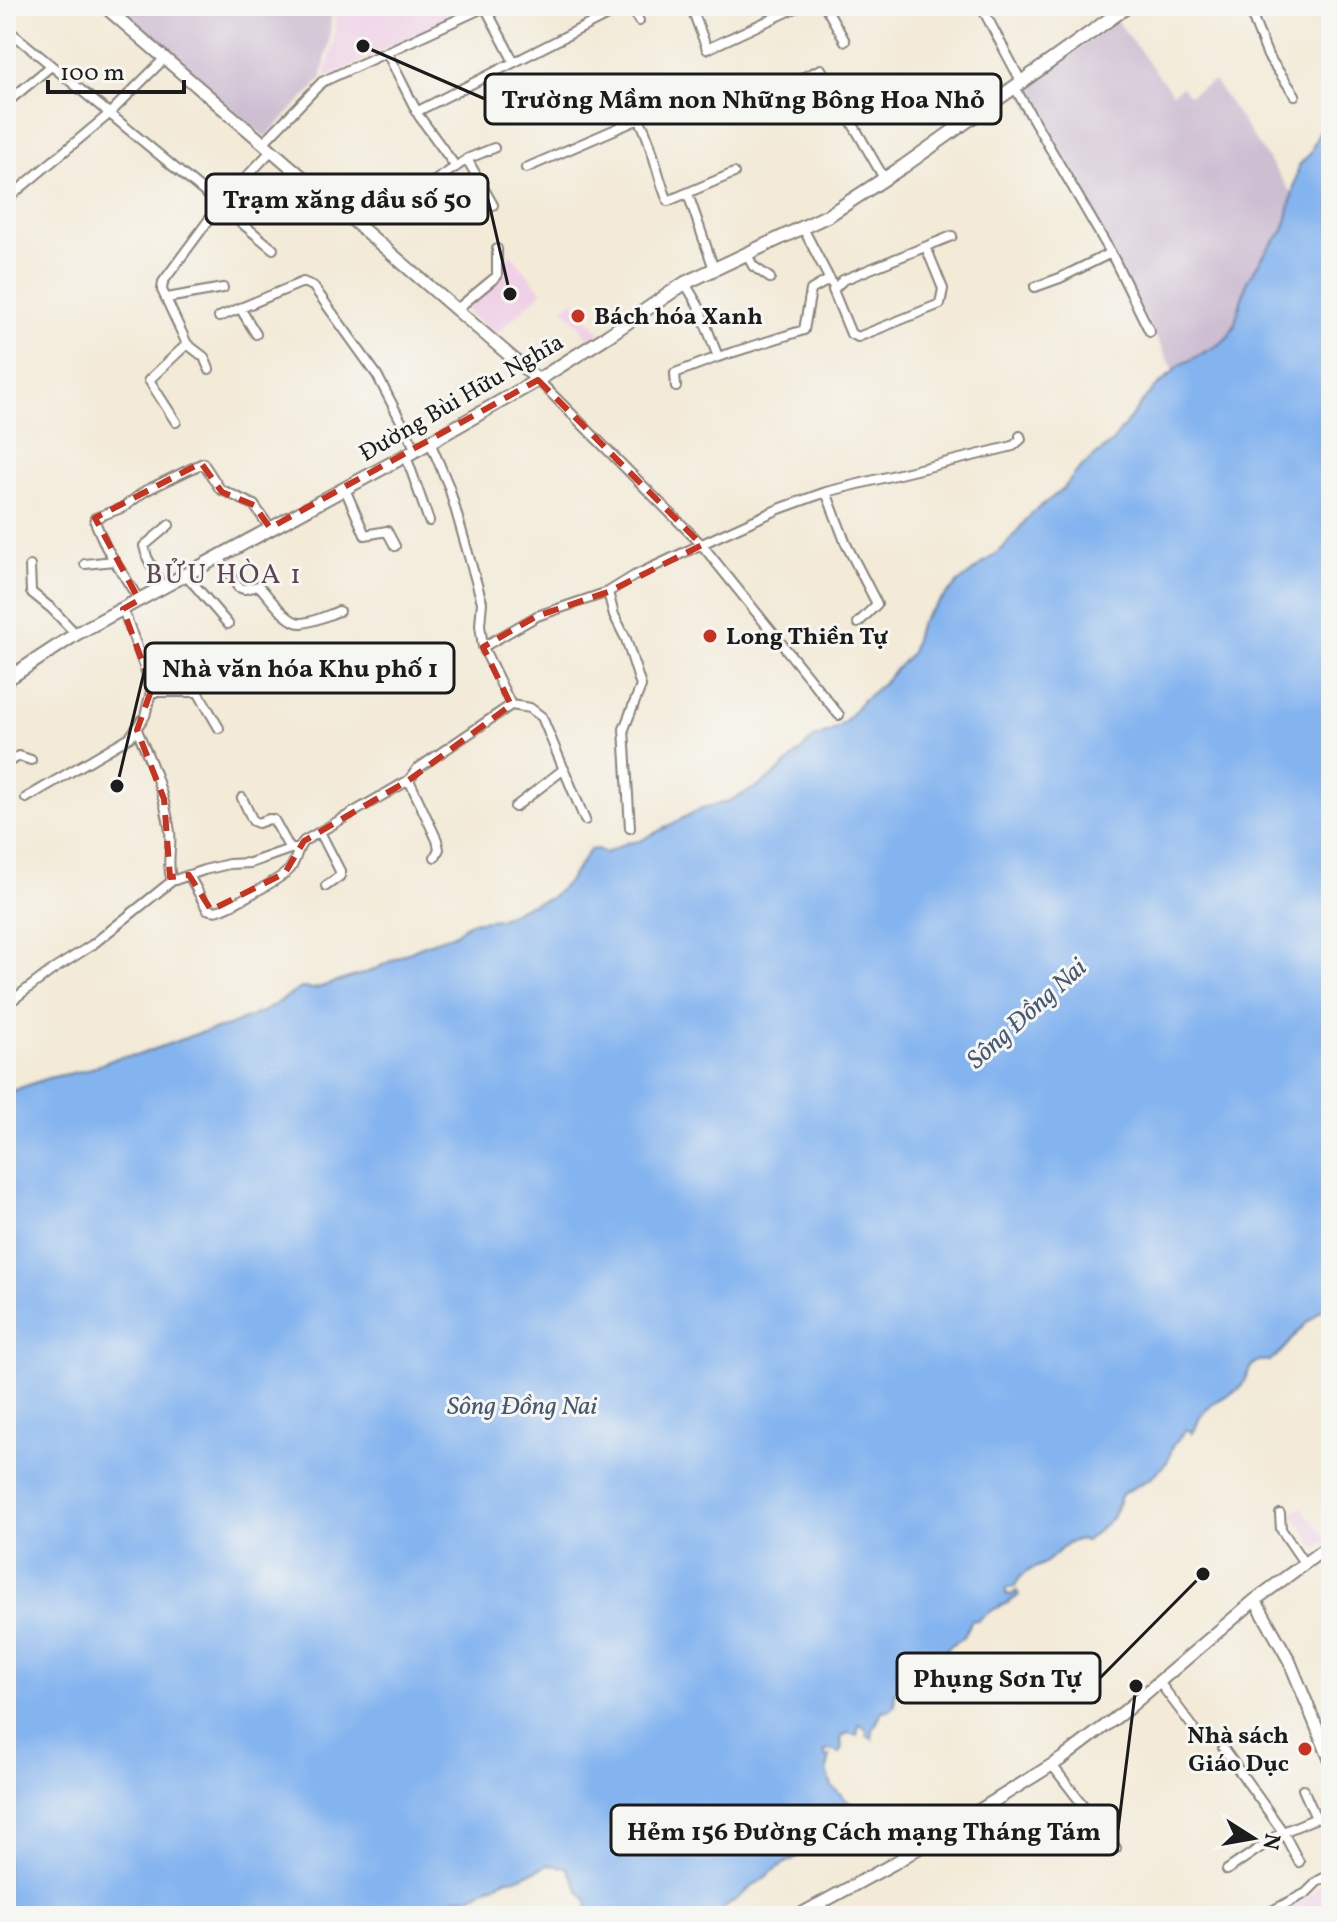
<svg xmlns="http://www.w3.org/2000/svg" width="1337" height="1922" font-family="Vollkorn,serif">
<style>
.built{fill:#efd0e6}
.industrial{fill:#cdbed2}
.water{fill:#84b4ef;stroke:#506886;stroke-width:2}
.lines{fill:none;stroke-linecap:round;stroke-linejoin:round}
.street-casing{stroke:#88837a;stroke-width:12}
.secondary-casing{stroke:#88837a;stroke-width:15}
.primary-casing{stroke:#88837a;stroke-width:16}
.street{stroke:#fff;stroke-width:8}
.secondary{stroke:#fff;stroke-width:11}
.primary{stroke:#fff;stroke-width:12}
.marked{fill:none;stroke:#c8321e;stroke-width:6;stroke-dasharray:16 10;stroke-linejoin:round}
.poi-dot{fill:#c8321e;stroke:#f6f6f2;stroke-width:3}
.labels{text-anchor:middle;stroke-width:6;stroke-linejoin:round;paint-order:stroke}
.poi-label{font-size:24px;font-weight:bold;fill:#1c1c1c;stroke:#f6f6f2;text-anchor:start}
.street-label{font-size:24px;fill:#1c1c1c;stroke:#f6f6f2}
.water-label{font-size:26px;font-style:italic;fill:#465970;stroke:#f6f6f2}
.quarter-label{font-size:28px;letter-spacing:2px;fill:#5c4652;stroke:#f6f6f2}
.leader{fill:none;stroke:#1c1c1c;stroke-width:3}
.callout-dot{fill:#1c1c1c;stroke:#f6f6f2;stroke-width:3}
.callout{fill:#f6f6f2;stroke:#1c1c1c;stroke-width:3}
.callout-label{font-size:26px;text-anchor:middle;font-weight:bold;fill:#1c1c1c}
</style>
<rect width="100%" height="100%" fill="#f6f6f2"/>
<filter id="ink" filterUnits="userSpaceOnUse"><feTurbulence type="fractalNoise" baseFrequency=".0125" numOctaves="2"/><feDisplacementMap in="SourceGraphic" scale="16" xChannelSelector="R" yChannelSelector="G"/><feConvolveMatrix kernelMatrix="1 2 1 2 8 2 1 2 1" color-interpolation-filters="sRGB"/></filter>
<filter id="wash" filterUnits="userSpaceOnUse"><feTurbulence type="fractalNoise" baseFrequency=".006" numOctaves="4" result="noise"/><feDisplacementMap in="SourceGraphic" scale="32" xChannelSelector="R" yChannelSelector="G"/><feGaussianBlur stdDeviation="1.8" result="paint"/><feColorMatrix in="noise" values="0 0 0 0 0 0 0 0 0 0 0 0 0 0 0 0 0 1.4 0 .05"/><feComposite in="paint" operator="in"/></filter>
<g filter="url(#wash)">
<rect width="100%" height="100%" fill="#f3ead7"/>
<path class="built" d="M336,6H479L325,78L334,42Z
M511,254L542,292L495,335L463,308L499,278L500,263Z
M573,300L601,334L591,340L563,307Z
M1302,1507L1327,1540L1317,1548L1292,1514Z
M1331,1878V1916H1289L1285,1908L1311,1894L1321,1883Z"/>
<path class="industrial" d="M112,6H332L329,42L321,80L265,137Z
M1117,21L1172,93L1182,87L1189,95L1214,81L1293,195L1284,231L1270,246L1247,281L1234,326L1228,337L1218,345L1187,359L1174,370L1020,90Z"/>
<path class="water" d="M1331,116V1298C1323,1312 1309,1319 1298,1332C1289,1343 1283,1352 1270,1361C1248,1357 1250,1374 1240,1389C1225,1396 1211,1403 1201,1416C1197,1421 1197,1428 1192,1434L1190,1430H1186L1173,1446L1167,1462L1151,1478L1122,1494L1112,1518L1086,1541C1066,1536 1059,1555 1043,1564C1031,1570 1020,1572 1015,1587L1006,1588V1594L1011,1595L1017,1591L1019,1595C1005,1608 992,1606 978,1621L972,1620L963,1638L951,1645L929,1666L911,1691L903,1690L894,1693L895,1705L889,1711L883,1710L873,1730L872,1739L867,1736L866,1728L859,1724L857,1735L847,1733L841,1738L842,1748L839,1754L832,1750L825,1751V1757L830,1756L827,1770L832,1787L853,1806L849,1818L822,1830L814,1843L797,1857L780,1866L714,1916H589L587,1900L580,1892L567,1867L548,1865L519,1878L506,1879L472,1896L455,1898L446,1907L423,1916H6V1093L48,1078L87,1070L119,1057L138,1055L199,1033L228,1026L266,1010L301,988L314,989L371,971L417,948L454,934L471,922L499,919L523,907L550,898L567,883L590,850L597,849L606,853L626,843L640,841L702,808L727,802L759,786L777,773L814,738L832,731L845,722L862,701L880,686L911,653L919,625L928,613L958,583L1003,548L1032,513L1063,489L1079,469L1112,442L1148,395L1180,365L1218,345L1228,337L1234,326L1247,281L1270,246L1284,231L1299,165L1310,154L1319,132Z"/>
</g>
<g filter="url(#ink)">
<g class="lines">
<defs>
<path id="street" d="M632,6L639,21
M825,6L845,41
M981,6L1022,83
M1248,6L1268,56L1295,95
M485,7L514,62
M6,11L11,6
M694,14L707,49L800,6
M6,28L273,249
M387,53L419,116L456,167
M1015,88L1111,253L1150,332
M6,103L50,67
M734,110L821,69L885,180
M416,112L625,6
M263,143L322,82L487,6
M467,159L493,205
M526,168L639,119C653,143 656,174 668,201L734,173
M433,182L469,158L494,148
M688,194L714,269
M6,200L108,115L165,58
M803,228L832,284
M926,247L943,289L940,304L858,337L851,334L833,290L843,280L952,236
M746,253L753,266L770,278
M685,283L699,307L718,357L804,330L811,290L830,279
M1035,287L1060,278L1111,253
M167,298L223,288
M240,308L256,334
M457,309L497,276V249
M219,317L303,282L313,286L377,375L416,450
M187,344L204,357L209,369
M538,380L702,545L839,715
M676,387L675,373L718,357
M176,422L149,380L187,344L162,290L163,282L219,206L272,150
M406,456L429,521
M345,489L365,535L387,531L395,546
M826,492L846,544L877,604L858,623
M219,558L238,587L244,589L259,586C268,595 288,625 302,623C314,622 328,615 339,611
M85,564L114,561
M30,566L31,592L52,609L76,634
M186,575L228,624
M162,587L147,557L144,546L169,525
M139,600L106,547L95,522V518L124,507L145,491L203,463L220,489L254,505L270,528
M483,647L537,616L608,592
M153,692H198L219,728
M511,705L530,708L542,717L585,820
M137,730C152,764 165,795 170,832C172,848 166,865 172,881
M6,758L12,760L19,756L31,760
M409,780L437,840L439,849L435,857
M26,798L130,737L145,716L152,688L123,609
M242,798L253,821L258,823L269,819L274,820L290,849
M515,807L564,769
M630,828L624,729L641,686L626,639L614,615L608,592L634,576L719,536L779,509L826,492L1013,446L1021,439L1020,436
M320,832L340,871V876L326,886
M189,875L207,909C211,910 214,912 219,910C230,907 284,877 290,869C297,860 296,849 304,841L409,780L417,769L511,705L483,647L480,625L482,602L449,487L430,442
M6,1005L51,971L92,945L172,881L204,870L229,864L250,863L290,849H297
M1331,1484L1327,1489L1331,1499
M1280,1514L1281,1529L1304,1563
M1159,1682L1193,1727
M1223,1748L1283,1832L1299,1862
M1052,1765L1116,1848
M1303,1789L1316,1818
M1227,1870L1283,1832L1331,1812
M1262,1916L1306,1893L1318,1881L1331,1874"/>
<path id="secondary" d="M104,6L538,380
M1255,1600L1289,1660L1331,1762
M797,1916L893,1864L1063,1758L1126,1710L1255,1600L1331,1544"/>
<path id="primary" d="M6,680L76,634L416,450L538,380L609,335L685,283L829,215L904,166L1128,6"/>
</defs>
<use href="#street" class="street-casing"/>
<use href="#secondary" class="secondary-casing"/>
<use href="#primary" class="primary-casing"/>
<use href="#street" class="street"/>
<use href="#secondary" class="secondary"/>
<use href="#primary" class="primary"/>
</g>
</g>
<path class="marked" d="M538,380L702,545L608,592L537,616L483,647L511,705L409,780L304,841L285,873L211,910L189,875L170,877L164,799L137,730L152,688L123,609L139,600L95,518L201,463L222,492L254,505L270,528Z"/>
<g class="poi-dot">
<circle cx="578" cy="316" r="8"/>
<circle cx="710" cy="636" r="8"/>
<circle cx="1305" cy="1749" r="8"/>
</g>
<g class="labels">
<g class="poi-label">
<text x="594" y="324">Bách hóa Xanh</text>
<text x="726" y="644">Long Thiền Tự</text>
<text x="1289" y="1743" text-anchor="end">Nhà sách<tspan x="1289" dy="28">Giáo Dục</tspan></text>
</g>
<g class="street-label">
<text transform="translate(461 397) rotate(-30)" y="8">Đường Bùi Hữu Nghĩa</text>
</g>
<g class="water-label">
<text transform="translate(1026 1013) rotate(-42)" y="9">Sông Đồng Nai</text>
<text x="522" y="1414">Sông Đồng Nai</text>
</g>
<g class="quarter-label">
<text x="224" y="583">BỬU HÒA 1</text>
</g>
</g>
<path class="leader" d="M363 46L485 99M510 294L488 199M117 786L145 668M1203 1574L1100 1678M1136 1686L1118 1830"/>
<g class="callout-dot">
<circle cx="363" cy="46" r="8"/>
<circle cx="510" cy="294" r="8"/>
<circle cx="117" cy="786" r="8"/>
<circle cx="1203" cy="1574" r="8"/>
<circle cx="1136" cy="1686" r="8"/>
</g>
<g class="callout">
<rect x="485" y="74" width="516" height="50" rx="8"/>
<rect x="206" y="174" width="282" height="50" rx="8"/>
<rect x="145" y="643" width="309" height="50" rx="8"/>
<rect x="897" y="1653" width="203" height="50" rx="8"/>
<rect x="611" y="1805" width="507" height="50" rx="8"/>
</g>
<g class="callout-label">
<text x="743" y="108">Trường Mầm non Những Bông Hoa Nhỏ</text>
<text x="347" y="208">Trạm xăng dầu số 50</text>
<text x="300" y="677">Nhà văn hóa Khu phố 1</text>
<text x="998" y="1687">Phụng Sơn Tự</text>
<text x="864" y="1840">Hẻm 156 Đường Cách mạng Tháng Tám</text>
</g>
<rect width="1337" height="1922" fill="none" stroke="#f6f6f2" stroke-width="32"/>
<g transform="translate(1253 1838) rotate(101)" stroke="#f6f6f2" stroke-width="6" paint-order="stroke">
<path d="M0-6L14 30L0 20L-14 30Z" fill="#1c1c1c"/>
<text y="-12" font-size="22" font-weight="bold" text-anchor="middle" fill="#1c1c1c">N</text>
</g>
<path d="M48 80v12h136v-12" fill="none" stroke="#1c1c1c" stroke-width="4"/>
<text x="60" y="80" font-size="24" fill="#1c1c1c" stroke="#f6f6f2" stroke-width="6" paint-order="stroke">100 m</text>
</svg>
